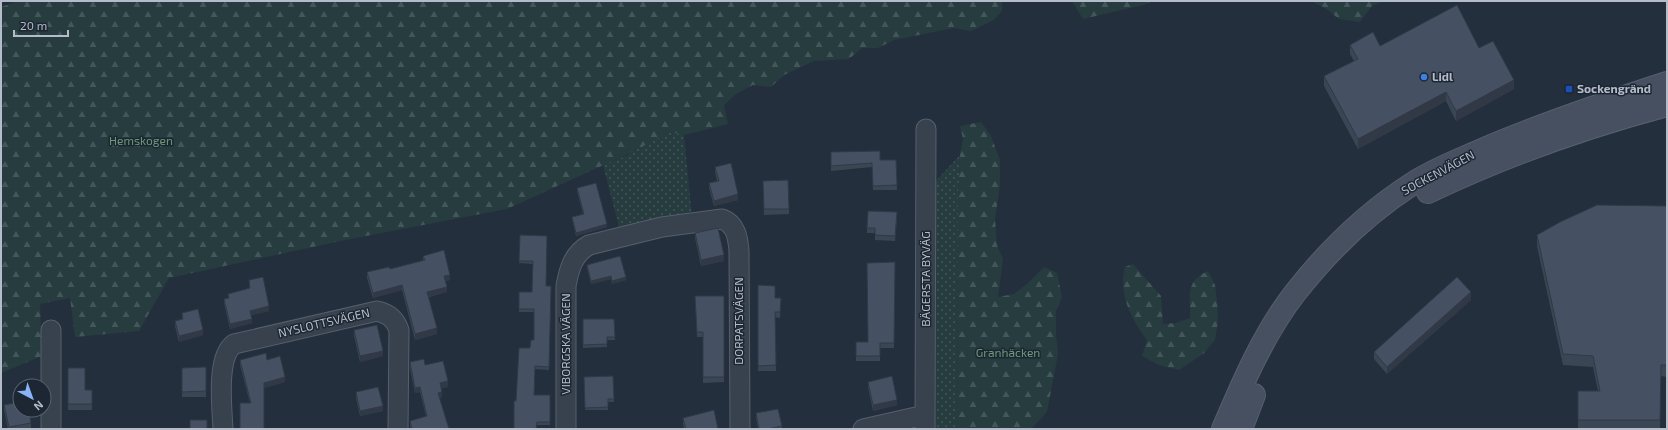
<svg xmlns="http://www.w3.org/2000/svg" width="1668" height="430" font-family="'Exo 2',sans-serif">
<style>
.grass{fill:url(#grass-dots)}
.forest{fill:url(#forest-firs)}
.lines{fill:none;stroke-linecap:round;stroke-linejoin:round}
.minor-casing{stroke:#565f6c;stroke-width:21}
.secondary-casing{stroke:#565f6c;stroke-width:24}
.minor{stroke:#38414e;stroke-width:19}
.secondary{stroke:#465061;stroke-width:22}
.wall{fill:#3b4654}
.shaded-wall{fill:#303945}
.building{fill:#455162;stroke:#303945}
.shop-dot{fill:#3f7fe0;stroke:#1d2633;stroke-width:1.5}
.transit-dot{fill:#1a4fb4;stroke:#1d2633;stroke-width:1.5}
.labels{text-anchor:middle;stroke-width:3;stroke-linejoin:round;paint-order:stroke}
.poi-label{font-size:12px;font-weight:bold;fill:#b4bcc9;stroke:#1d2633;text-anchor:start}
.park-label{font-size:12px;fill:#6b9a76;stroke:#1d2633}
.street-label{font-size:12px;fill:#b4bcc9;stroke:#1d2633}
</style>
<defs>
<pattern id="grass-dots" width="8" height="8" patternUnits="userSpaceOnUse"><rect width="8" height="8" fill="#263c3f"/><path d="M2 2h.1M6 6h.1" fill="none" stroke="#435659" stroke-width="1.8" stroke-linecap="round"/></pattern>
<pattern id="forest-firs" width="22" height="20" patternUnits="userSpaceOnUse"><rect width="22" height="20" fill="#263c3f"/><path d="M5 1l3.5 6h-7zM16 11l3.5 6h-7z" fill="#435659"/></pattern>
</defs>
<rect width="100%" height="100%" fill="#242f3e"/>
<path class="grass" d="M670,132L684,135L692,217L620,231L603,165L628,155L632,150Z
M960,155L958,201L957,429H935V182Z"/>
<path class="forest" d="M18,1H1002V11L994,20L971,31L954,28L894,40L878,48H862L849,59L814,61L784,75L771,87L753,85L736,94L724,105L728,124L684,135L670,132L628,154L507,209L345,240L169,278L139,331L75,337L70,298L40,304L42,356L1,373V7Z
M1072,1H1153L1143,5L1083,19Z
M1311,1H1384L1372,6L1360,22L1339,19L1325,8Z
M981,122L991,136L1000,160V186L995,219L997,245L1003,259L998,297L1014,294L1028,283L1044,267L1057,273L1062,297L1056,311V334L1058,354L1047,412L1031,429H957L958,201L960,155L963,139L960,126Z
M1133,264L1161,296L1163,324L1176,323L1190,318C1191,296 1184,282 1208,271L1215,285L1217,301L1218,321L1215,340L1204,353L1179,370L1159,365L1142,356L1147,340C1131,319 1118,294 1125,267Z"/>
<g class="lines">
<defs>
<path id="minor" d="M51,429V330
M223,429C222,407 216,357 234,344L377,311C389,314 395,319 399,330L398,429
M566,429V286C569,269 573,254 589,245L662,227L722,219C736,224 738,238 739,251L740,429
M863,429L925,415
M925,429L926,129"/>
<path id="secondary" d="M1428,192C1505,155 1585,127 1667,105
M1223,429C1243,382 1264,333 1295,293C1328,251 1367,213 1412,184C1433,170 1459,160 1482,150C1542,124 1605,103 1667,83
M1241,429L1254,395"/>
</defs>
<use href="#minor" class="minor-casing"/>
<use href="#secondary" class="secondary-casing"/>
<use href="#minor" class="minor"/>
<use href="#secondary" class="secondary"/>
</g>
<path class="wall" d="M1350,45L1380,46L1479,48L1514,89L1456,121L1446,101L1358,149L1324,86V76L1354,61L1350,54Z
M831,152L880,160H896L897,190H873L872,167L831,171Z
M715,167L738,200L714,206L709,188V183L717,181L715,172Z
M763,187L789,209V214L764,215Z
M577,188L607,227L576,236L572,219V217L583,214L577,191Z
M1667,206V377L1661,376L1660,429H1578V391H1598L1593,367L1563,365L1537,246V235Z
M897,217L895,241L875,240V233H867V228Z
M695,233L724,261L701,266L695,238Z
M520,235L546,286H551L549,370L535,369L534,395H550V425H537L516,401L530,348L534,340V312H519V292H532L533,264L519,263Z
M423,256L450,280L445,281L447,292L429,297L437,334L415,340L402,290L373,298L367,278V272L390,269L423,261Z
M895,262L894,348H880V361H856V342H868Z
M587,265L626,280L612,284L611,279L591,284L587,268Z
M249,280L269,311L251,315L252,323L230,329L224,303V299L228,298V294L249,288Z
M758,285L775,298H781L780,318L775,317L776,371H758Z
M695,296H724V382L703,383V337H697Z
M1471,300L1387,374L1374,359V352Z
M182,313L203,335L179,342L175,326V321L182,319Z
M583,319H614L615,340H607V347L583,348Z
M354,330L383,356L360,362L354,336Z
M240,360L285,382L264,388V429L250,403L240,365Z
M410,362L425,365L448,387L441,388L442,397L439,398L449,429H411L410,426V421L426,416L420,392L415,393L410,368Z
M206,367V397H182V368Z
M68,368L85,390H92V410H68Z
M584,377L614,399V402H608V410H585Z
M868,382L897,405L873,411L868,387Z
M356,392L383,411L360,416L356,398Z
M4,405L31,423V428L28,429H8L4,410Z
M756,413L782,426V429H758L756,418Z
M683,418L718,429H684L683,423Z"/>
<path class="shaded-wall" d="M1514,80V89L1456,121V111Z
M1446,92V101L1358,149V139Z
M738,194V200L714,206V201Z
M607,224V227L576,236V233Z
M724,255V261L701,266V260Z
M450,275V280L444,282V276Z
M611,276V279L591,284V281Z
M626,277V280L612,284V281Z
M402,285V290L373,298V293Z
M447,287V292L427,297V292Z
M1471,292V300L1387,374V367Z
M269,306V311L250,315V311Z
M252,319V323L230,329V324Z
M437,328V334L415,340V334Z
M203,330V335L179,342V336Z
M383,351V356L360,362V356Z
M285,377V382L264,388V383Z
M448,381V387L440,388V383Z
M420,387V392L415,393V388Z
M442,392V397L438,398V393Z
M897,400V405L873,411V405Z
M383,406V411L360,416V411Z"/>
<path class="building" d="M1457,5L1479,48L1493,41L1514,80L1456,111L1446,92L1358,139L1324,76L1358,59L1350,45L1373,32L1380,46Z
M880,151V160H896L897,185L873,186L872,163L831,166V152Z
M731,163L738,194L714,201L709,183L719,181L715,167Z
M788,180L789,209H764L763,181Z
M596,183L607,224L576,233L572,217L584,214L577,188Z
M1597,205L1667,206V365H1661L1660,420H1578V391H1600L1593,356L1563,354L1537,235L1560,222Z
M868,211L897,212L895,236L875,235V228H867Z
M718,228L724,255L701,260L695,233Z
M520,235L547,236L546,286H551L549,367L535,366L534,395H550V422H537L536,429H514V401H516L519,348H530L531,340H534V309H519V292H532L533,261H519Z
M444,250L450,275L444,276L447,287L427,292L437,328L415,334L402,285L373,293L367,272L389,267L390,269L425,260L423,256Z
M620,256L626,277L612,281L611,276L591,281L587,265Z
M895,262L894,343H880V356H856V342H868L867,263Z
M263,277L269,306L250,311L252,319L230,324L224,299L229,298L228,294L250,288L249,280Z
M1457,277L1471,292L1387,367L1374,352Z
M758,285L775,286V298H781L780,312H775L776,365L758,366Z
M695,296H724V377H703V332H697Z
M198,309L203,330L179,336L175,321L183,319L182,313Z
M583,319H614L615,337H607V344L583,345Z
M377,325L383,351L360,356L354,330Z
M266,353L267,360L280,356L285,377L264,383V429H240V403H251L240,360Z
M424,359L425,365L443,361L448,381L440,383L442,392L438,393L449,429H412L410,421L427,416L420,387L415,388L410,362Z
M206,367V391L182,392V368Z
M68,368H85V390H92V404H68Z
M613,376L614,399H608V407L585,408L584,377Z
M892,376L897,400L873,405L868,382Z
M378,387L383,406L360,411L356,392Z
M20,402V410H29L31,423L9,427L4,405Z
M778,409L782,426L768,429H759L756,413Z
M714,410L718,429H686L683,418Z
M190,420H207V429H190Z"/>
<circle class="shop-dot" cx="1424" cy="77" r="4"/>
<rect class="transit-dot" x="1565" y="85" width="8" height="8" rx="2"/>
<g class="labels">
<g class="poi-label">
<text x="1432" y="81">Lidl</text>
<text x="1577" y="93">Sockengränd</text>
</g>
<g class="park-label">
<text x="141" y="145">Hemskogen</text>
<text x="1008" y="357">Granhäcken</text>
</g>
<g class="street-label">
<text transform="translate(1438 173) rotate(-28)" y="4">SOCKENVÄGEN</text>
<text transform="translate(926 279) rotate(-90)" y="4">BÄGERSTA BYVÄG</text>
<text transform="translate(739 321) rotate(-90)" y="4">DORPATSVÄGEN</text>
<text transform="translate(324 323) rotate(-13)" y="4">NYSLOTTSVÄGEN</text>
<text transform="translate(566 344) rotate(-90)" y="4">VIBORGSKA VÄGEN</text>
</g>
</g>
<rect width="1668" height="430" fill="none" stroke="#b4bcc9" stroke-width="4"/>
<g transform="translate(32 398) rotate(139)"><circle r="19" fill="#1d2633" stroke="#59626f"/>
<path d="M0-3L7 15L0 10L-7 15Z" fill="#8ab4f8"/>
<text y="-6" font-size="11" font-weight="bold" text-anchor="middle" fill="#b4bcc9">N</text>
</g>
<path d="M14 30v6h54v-6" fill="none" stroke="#b4bcc9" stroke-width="2"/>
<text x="20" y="30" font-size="12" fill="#b4bcc9" stroke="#1d2633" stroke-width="3" paint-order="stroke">20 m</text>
</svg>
